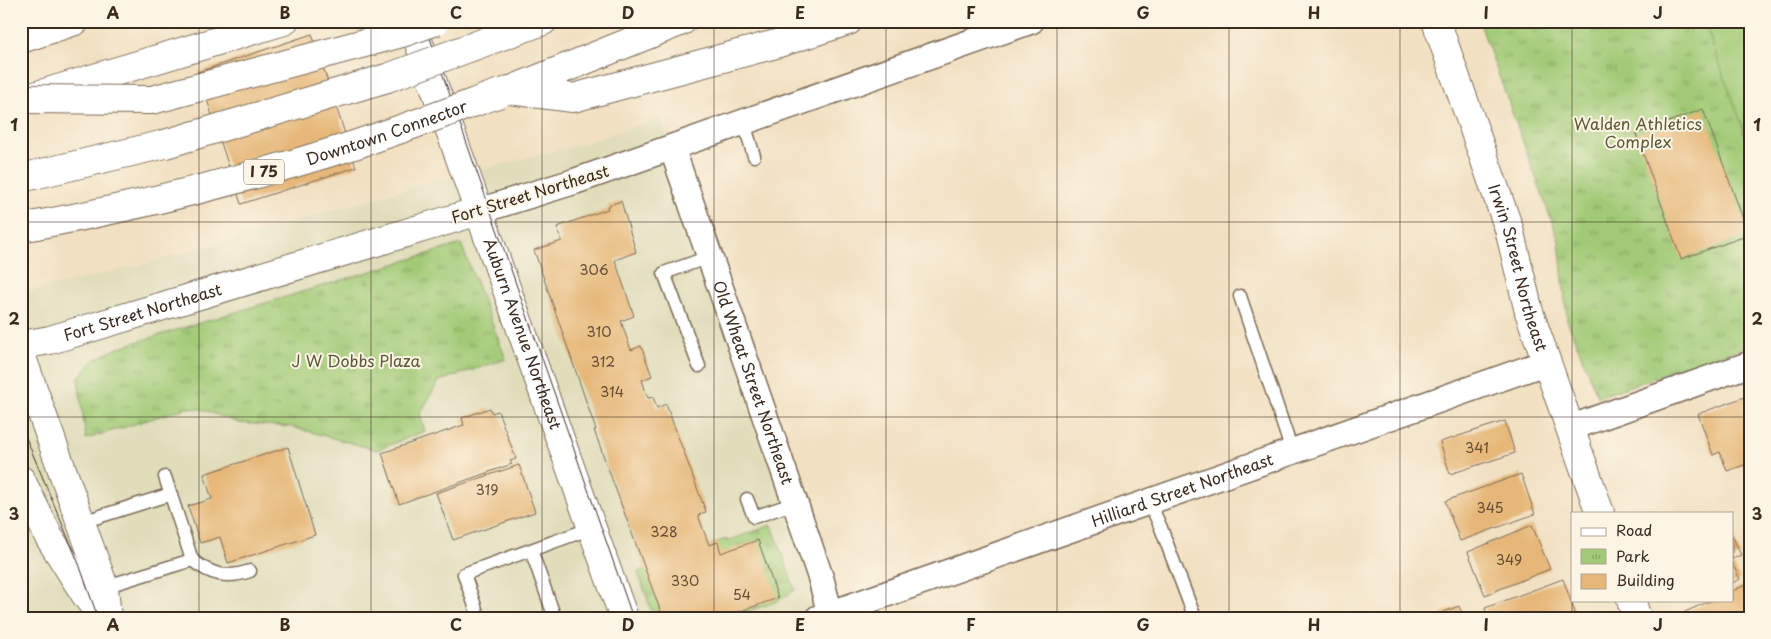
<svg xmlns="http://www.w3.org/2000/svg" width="1771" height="639" font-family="'Playpen Sans',sans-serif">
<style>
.built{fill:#e0ddbb}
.park{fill:url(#park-tufts);stroke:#6e7a4a}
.pitch{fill:#a1ca76;stroke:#6e7a4a}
.building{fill:#e6b778}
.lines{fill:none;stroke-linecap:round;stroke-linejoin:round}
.lane-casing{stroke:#7b6a57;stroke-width:15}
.street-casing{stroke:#7b6a57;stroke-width:28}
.secondary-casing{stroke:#7b6a57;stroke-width:30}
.highway-casing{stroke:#7b6a57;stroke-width:30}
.lane{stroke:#fff;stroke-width:12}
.street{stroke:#fff;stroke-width:25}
.secondary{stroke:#fff;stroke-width:28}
.highway{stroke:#fff;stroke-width:28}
.tram{stroke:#3b2a1e;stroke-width:1}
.highway-bridge-casing{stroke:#7b6a57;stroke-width:30;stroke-linecap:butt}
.highway-bridge{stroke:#fff;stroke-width:28}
.grid{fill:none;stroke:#3b2a1e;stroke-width:1;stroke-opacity:0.55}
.labels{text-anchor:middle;stroke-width:4;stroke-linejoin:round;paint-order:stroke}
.number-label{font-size:14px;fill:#664d34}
.shield{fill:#fcf5e5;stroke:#75675a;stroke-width:1}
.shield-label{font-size:15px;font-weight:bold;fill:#3b2a1e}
.park-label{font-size:16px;fill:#5a5a38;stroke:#fcf5e5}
.street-label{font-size:16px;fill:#3b2a1e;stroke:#fcf5e5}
.neatline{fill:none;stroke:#3b2a1e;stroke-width:2}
.grid-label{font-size:16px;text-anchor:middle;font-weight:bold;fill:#3b2a1e}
</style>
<defs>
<pattern id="park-tufts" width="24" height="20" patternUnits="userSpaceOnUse" patternTransform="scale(1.25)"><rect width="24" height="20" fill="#a1ca76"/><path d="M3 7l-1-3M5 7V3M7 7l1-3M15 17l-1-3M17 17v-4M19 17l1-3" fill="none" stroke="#84a460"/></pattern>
</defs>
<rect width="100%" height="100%" fill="#fcf5e5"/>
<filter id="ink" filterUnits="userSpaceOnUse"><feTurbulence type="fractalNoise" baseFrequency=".02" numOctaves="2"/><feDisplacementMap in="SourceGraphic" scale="10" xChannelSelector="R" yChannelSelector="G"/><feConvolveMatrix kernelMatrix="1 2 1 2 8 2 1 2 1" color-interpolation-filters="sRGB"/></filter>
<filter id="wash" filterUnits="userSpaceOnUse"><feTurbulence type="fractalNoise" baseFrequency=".0096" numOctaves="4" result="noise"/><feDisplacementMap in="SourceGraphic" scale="20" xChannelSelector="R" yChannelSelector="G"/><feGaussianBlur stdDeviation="1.12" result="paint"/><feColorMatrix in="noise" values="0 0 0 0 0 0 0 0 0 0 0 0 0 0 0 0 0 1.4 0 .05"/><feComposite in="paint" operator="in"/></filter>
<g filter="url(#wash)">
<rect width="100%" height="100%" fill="#f1e0c1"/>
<path class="built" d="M660,118L836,618H21V294L133,267L238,238L420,185L582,144Z"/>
<path class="park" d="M1479,21H1750V345L1598,397L1567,320L1559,241Z
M461,244L506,359L439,381L420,414L425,431L377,450L292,427L239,423L201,409L186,408L86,439L78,378L94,360L120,347Z
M772,525L795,590L780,600L730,618H654L638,572L726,539L727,541Z"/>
<path class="pitch" d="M1704,21H1750V147Z"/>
<g id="blocks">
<path class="building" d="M312,34L356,167L241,204L198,72Z
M1703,109L1749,235L1681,259L1636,134Z
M621,201L636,252L615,260L634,316L621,321L631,350L641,346L652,376L642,380L648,398L653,397L657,408L666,404L706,512L698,515L709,545L718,542L721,553L758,540L778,598L721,618H663L594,430H596L534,250L562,241L557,227L608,209L607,206Z
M1750,395V463L1727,471L1720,452L1713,455L1698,414Z
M490,408L492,413L498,411L516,459L510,461L512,464L399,504L382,453L464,425L462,418Z
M1505,421L1515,453L1450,474L1440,442Z
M288,447L315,535L228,563L220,537L200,543L188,506L212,499L204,474Z
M519,465L535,512L453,540L436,493Z
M1521,474L1535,514L1460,541L1445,501Z
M1532,525L1550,569L1485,595L1468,552Z
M1732,535L1741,555L1732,559Z
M1732,563L1740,579L1732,583Z
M1563,579L1577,618H1488L1485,608Z
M1750,583V618H1687L1685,612L1712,600H1732V591Z
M1459,606L1464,618H1443L1441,613Z"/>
</g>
</g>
<g filter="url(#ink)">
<use href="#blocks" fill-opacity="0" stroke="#7b6a57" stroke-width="1"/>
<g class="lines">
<defs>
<path id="lane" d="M744,123L754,156
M1240,296L1292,451
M699,366L664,273L709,257
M747,499L754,517L795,503
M1149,501L1161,528L1195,618
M82,522L171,494
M531,550L555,618
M192,560C211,575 227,579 250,571
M104,587L192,560L165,477
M479,618L464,574L592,528"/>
<g id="street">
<path id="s1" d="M672,148L795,503L821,579L831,618"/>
<path d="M479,211L576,181L1031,21"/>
<path d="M1570,428L1750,364"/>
<path id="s2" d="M818,618L1547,362"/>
</g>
<g id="secondary">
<path id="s3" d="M411,21L624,618"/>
<path id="s4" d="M1436,21L1509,229L1529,312L1600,513"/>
<path id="s5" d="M21,345L50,340L479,211"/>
<path d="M21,355L104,587L107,618"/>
<path d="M21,480L49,537L85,594L103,618"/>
<path d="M1631,600L1637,618"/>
</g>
<path id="highway" d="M21,39L75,21
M485,42L543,21
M509,90L573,98L776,44L848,21
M511,90L682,21
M31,97L284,21"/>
</defs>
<use href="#lane" class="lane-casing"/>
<use href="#street" class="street-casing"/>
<use href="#secondary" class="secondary-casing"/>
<use href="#highway" class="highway-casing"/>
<use href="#lane" class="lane"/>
<use href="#street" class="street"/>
<use href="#secondary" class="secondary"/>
<use href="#highway" class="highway"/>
<path class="tram" d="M424,21L633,618
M21,426L79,564L98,618"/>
<defs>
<g id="highway-bridge">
<path d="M22,99L152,100L402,33L436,21"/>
<path d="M21,178L165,144L387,78L485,42"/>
<path id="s6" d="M21,228C127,209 232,183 335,151C390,134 445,113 500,93"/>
</g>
</defs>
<use href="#highway-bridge" class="highway-bridge-casing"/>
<use href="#highway-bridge" class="highway-bridge"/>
</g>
</g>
<path class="grid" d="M199,21V618M371,21V618M542,21V618M714,21V618M886,21V618M1057,21V618M1229,21V618M1400,21V618M1572,21V618M21,222H1750M21,417H1750"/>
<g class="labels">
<g class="number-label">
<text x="594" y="275">306</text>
<text x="599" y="337">310</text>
<text x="603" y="367">312</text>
<text x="612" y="397">314</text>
<text x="1477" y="453">341</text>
<text x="487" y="495">319</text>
<text x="1490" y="513">345</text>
<text x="664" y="537">328</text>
<text x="1509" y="565">349</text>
<text x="685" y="586">330</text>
<text x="742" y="600">54</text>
</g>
<rect class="shield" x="244" y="159.5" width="40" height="25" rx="4"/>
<g class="shield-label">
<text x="264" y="177">I 75</text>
</g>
<g class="park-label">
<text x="1638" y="130">Walden Athletics<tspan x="1638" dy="18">Complex</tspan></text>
<text x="356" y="367">J W Dobbs Plaza</text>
</g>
<g class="street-label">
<text dy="6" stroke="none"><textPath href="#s6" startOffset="378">Downtown Connector</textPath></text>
<text transform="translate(530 194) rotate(-17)" y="6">Fort Street Northeast</text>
<text dy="6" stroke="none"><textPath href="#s4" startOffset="260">Irwin Street Northeast</textPath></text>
<text dy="6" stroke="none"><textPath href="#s5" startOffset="126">Fort Street Northeast</textPath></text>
<text dy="6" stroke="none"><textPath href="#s3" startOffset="332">Auburn Avenue Northeast</textPath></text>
<text dy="6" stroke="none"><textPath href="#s1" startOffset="248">Old Wheat Street Northeast</textPath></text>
<text dy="6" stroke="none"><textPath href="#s2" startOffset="386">Hilliard Street Northeast</textPath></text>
</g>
</g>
<rect width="1771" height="639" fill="none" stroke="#fcf5e5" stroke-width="55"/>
<rect x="1571" y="512" width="162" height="90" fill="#fcf5e5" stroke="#afa495"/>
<rect x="1581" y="528" width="25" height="8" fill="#ffffff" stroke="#afa495"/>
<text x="1616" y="536" font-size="15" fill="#3b2a1e">Road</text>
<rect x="1581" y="549" width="25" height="15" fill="url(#park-tufts)" stroke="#afa495"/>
<text x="1616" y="562" font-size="15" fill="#3b2a1e">Park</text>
<rect x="1581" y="574" width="25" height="15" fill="#e6b778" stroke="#afa495"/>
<text x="1616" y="586" font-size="15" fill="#3b2a1e">Building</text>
<rect x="28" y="28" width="1716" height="584" class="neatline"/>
<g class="grid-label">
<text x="113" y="19">A</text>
<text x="285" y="19">B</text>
<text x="456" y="19">C</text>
<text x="628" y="19">D</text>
<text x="800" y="19">E</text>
<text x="971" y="19">F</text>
<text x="1143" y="19">G</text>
<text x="1314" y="19">H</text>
<text x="1486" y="19">I</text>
<text x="1658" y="19">J</text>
<text x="14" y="131">1</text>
<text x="1757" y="131">1</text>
<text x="14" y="325">2</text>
<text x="1757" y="325">2</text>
<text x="14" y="520">3</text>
<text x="1757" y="520">3</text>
<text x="113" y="631">A</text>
<text x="285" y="631">B</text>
<text x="456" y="631">C</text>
<text x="628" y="631">D</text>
<text x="800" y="631">E</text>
<text x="971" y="631">F</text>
<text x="1143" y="631">G</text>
<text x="1314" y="631">H</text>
<text x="1486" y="631">I</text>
<text x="1658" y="631">J</text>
</g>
</svg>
